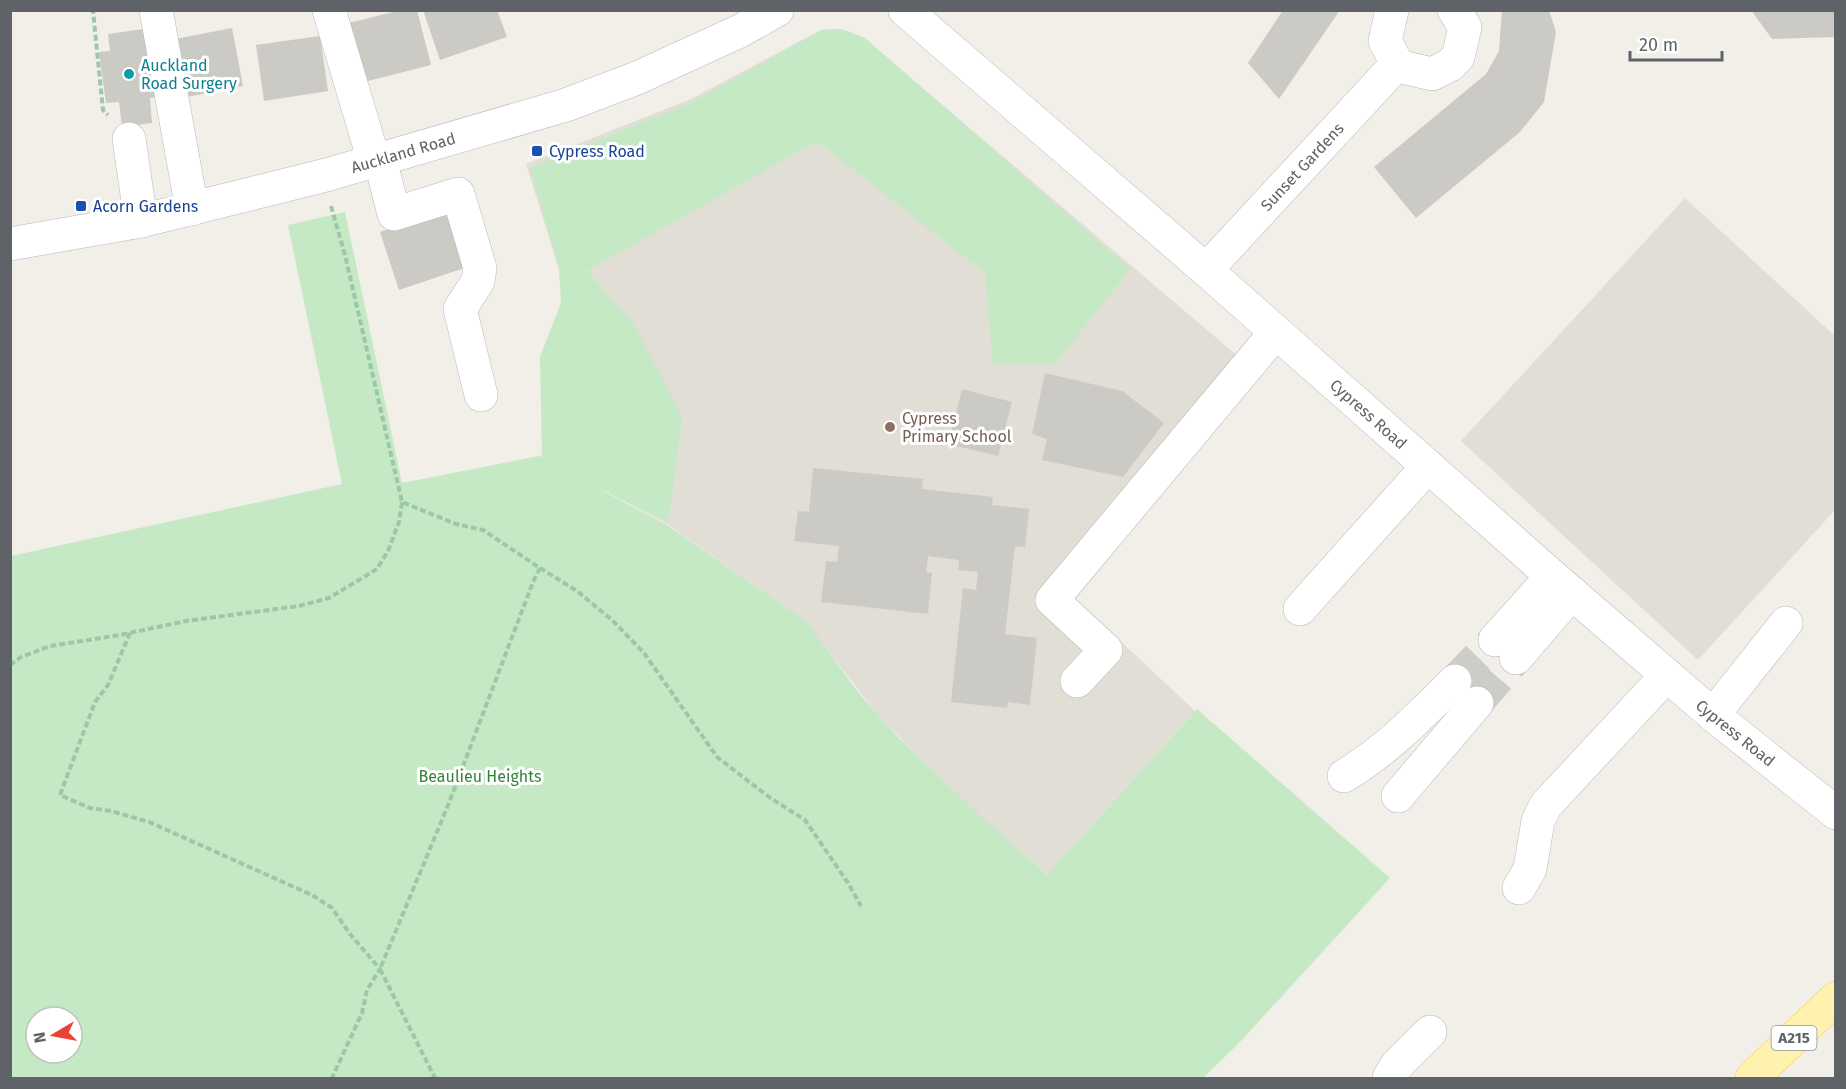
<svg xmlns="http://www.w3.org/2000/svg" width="1846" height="1089" font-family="'Fira Sans',sans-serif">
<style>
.education{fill:#e1ded6}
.green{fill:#c5e8c5;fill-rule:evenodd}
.building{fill:#cccac5}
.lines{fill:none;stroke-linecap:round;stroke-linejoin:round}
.minor-tunnel{stroke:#ccccc8;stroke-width:33;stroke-dasharray:33 16;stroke-linecap:butt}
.minor-casing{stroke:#b5b8bc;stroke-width:34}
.major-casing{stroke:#f2c960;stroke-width:34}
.path{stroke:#9cc7a9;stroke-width:4;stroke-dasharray:6 3;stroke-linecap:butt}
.minor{stroke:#fff;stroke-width:33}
.major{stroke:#fff2af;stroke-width:33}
.culture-dot{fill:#0f9aa8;stroke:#fff;stroke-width:2}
.transit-dot{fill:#1a4fb4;stroke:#fff;stroke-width:2}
.education-dot{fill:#8d6e63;stroke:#fff;stroke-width:2}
.labels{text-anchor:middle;stroke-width:6;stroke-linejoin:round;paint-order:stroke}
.shield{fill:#fff;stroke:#8f9295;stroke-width:1.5}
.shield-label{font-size:15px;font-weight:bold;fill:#5f6368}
.culture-label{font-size:16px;fill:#0d838f;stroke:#fff;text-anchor:start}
.transit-label{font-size:16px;fill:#164399;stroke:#fff;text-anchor:start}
.street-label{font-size:16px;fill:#5f6368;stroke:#fff}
.education-label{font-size:16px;fill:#785e54;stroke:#fff;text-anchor:start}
.park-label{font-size:16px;fill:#348238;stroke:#fff}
</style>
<rect width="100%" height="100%" fill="#f1efe8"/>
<path class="education" d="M838,29L848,31L865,39L1248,365L1066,590L1195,711L1047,875L960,799L878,715L805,621L667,524L540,456L599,397L526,164L689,100L821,30Z
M1685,198L1836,337L1835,510L1698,660L1461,441Z"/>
<path class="green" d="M840,29L865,38L1130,269L1056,363L993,365L985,273L817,141L587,271L635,326L682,417L668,522L592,485L667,525L807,622L858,692L897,736L975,811L1047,875L1197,709L1390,878L1239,1043L1203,1078H11V556L342,484L288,225L345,212L402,483L539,456L542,458L540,357L561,303L559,268L530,168L691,103L821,30ZM36,1017H72V1053H36Z"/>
<path class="building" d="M401,10H417L431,65L364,82L349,23Z
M423,10H497L507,37L440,60Z
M1283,10H1340L1279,99L1248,63Z
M1502,10H1549L1556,32L1544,102L1520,132L1416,218L1374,167L1486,74L1499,51Z
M1751,10H1836V37L1772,39Z
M150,28L159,97L150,98L152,123L122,127L119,102L106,103L99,52L110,51L108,34Z
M232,28L243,86L182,98L170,40Z
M320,36L328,91L264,101L256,45Z
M454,208L473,265L399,290L380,232Z
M1045,373L1122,391L1164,423L1123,477L1042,460L1047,439L1032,434Z
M962,389L1012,402L998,456L948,444Z
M813,468L923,479L922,489L993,497L992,505L1029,509L1025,547L1015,546L1005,634L1037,638L1030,705L1008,702L1007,708L951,702L963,588L976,590L978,572L958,570L959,560L928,556L926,572L932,573L928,614L821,602L826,561L837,562L839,546L794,541L798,511L809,512Z"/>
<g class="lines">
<path class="minor-tunnel" d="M1455,681L1495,640
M1477,703L1516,658"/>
<defs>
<g id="minor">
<path d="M156,10L192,209"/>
<path d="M329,10L374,161"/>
<path id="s1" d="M905,10L1206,270L1552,576L1713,715L1836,813"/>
<path d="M1392,10L1385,41L1397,64L1402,67L1432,74L1450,65L1458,57L1465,27L1454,10"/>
<path d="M129,139L141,221"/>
<path d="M380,159L394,214L458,194L480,268L478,281L460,309L481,395"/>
<path id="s2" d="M10,244L141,221L326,175L566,105L637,78L740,31L777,10"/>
<path id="s3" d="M1206,270L1397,64"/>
<path d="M1300,609L1428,466"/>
<path d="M1495,640L1552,576"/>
<path d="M1516,658L1572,593"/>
<path d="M1077,681L1106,650L1052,600L1276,332"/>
<path d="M1713,715L1786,623"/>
<path d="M1344,776C1387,750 1420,716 1455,681"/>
<path d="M1398,796L1477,703"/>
<path d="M1519,888L1530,869L1538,821L1546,805L1667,675"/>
<path d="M1389,1078L1397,1065L1430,1032"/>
</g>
<path id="major" d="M1752,1078L1836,998"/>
</defs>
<use href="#minor" class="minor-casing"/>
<use href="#major" class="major-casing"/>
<path class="path" d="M96,10L93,11L103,110L108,115
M331,206L345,255L402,502L456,524L483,530L540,568L533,582L449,803L380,969L435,1078
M540,568L577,591L612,620L644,653L717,757L769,797L805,820L848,883L861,906
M130,633L108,685L95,702L60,795L90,808L111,811L149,822L312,895L332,908L350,934L380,969L367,990L362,1013L332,1078
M10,665L21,657L50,646L120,635L186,621L299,606L329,598L377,569L388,551L399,522L402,502"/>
<use href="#minor" class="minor"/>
<use href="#major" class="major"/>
</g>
<circle class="culture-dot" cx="129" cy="74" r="6"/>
<g class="transit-dot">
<rect x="531" y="145" width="12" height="12" rx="3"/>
<rect x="75" y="200" width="12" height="12" rx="3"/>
</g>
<circle class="education-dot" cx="890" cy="427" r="6"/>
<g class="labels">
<rect class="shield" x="1771.5" y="1026" width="45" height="24" rx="4.5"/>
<g class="shield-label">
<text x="1794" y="1043">A215</text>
</g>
<g class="culture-label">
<text x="141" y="71">Auckland<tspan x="141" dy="18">Road Surgery</tspan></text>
</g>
<g class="transit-label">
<text x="549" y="157">Cypress Road</text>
<text x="93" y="212">Acorn Gardens</text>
</g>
<g class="street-label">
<text dy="6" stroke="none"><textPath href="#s2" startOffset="404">Auckland Road</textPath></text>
<text dy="6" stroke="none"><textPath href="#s3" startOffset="141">Sunset Gardens</textPath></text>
<text dy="6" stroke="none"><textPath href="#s1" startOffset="615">Cypress Road</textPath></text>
<text dy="6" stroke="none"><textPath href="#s1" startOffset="1101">Cypress Road</textPath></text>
</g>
<g class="education-label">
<text x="902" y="424">Cypress<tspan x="902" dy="18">Primary School</tspan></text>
</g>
<g class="park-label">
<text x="480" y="782">Beaulieu Heights</text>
</g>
</g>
<rect width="1846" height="1089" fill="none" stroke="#5f6368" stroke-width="24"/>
<g transform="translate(54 1035) rotate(260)"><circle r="28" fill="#ffffff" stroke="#bfc1c3" stroke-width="1.5"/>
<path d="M0-4.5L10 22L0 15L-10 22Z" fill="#ea4335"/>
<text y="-9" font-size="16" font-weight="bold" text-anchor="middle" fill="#5f6368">N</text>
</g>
<path d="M1630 51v9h92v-9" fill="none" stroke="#5f6368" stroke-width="3"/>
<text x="1639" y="51" font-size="18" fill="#5f6368" stroke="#ffffff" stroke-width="4.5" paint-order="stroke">20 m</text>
</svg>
